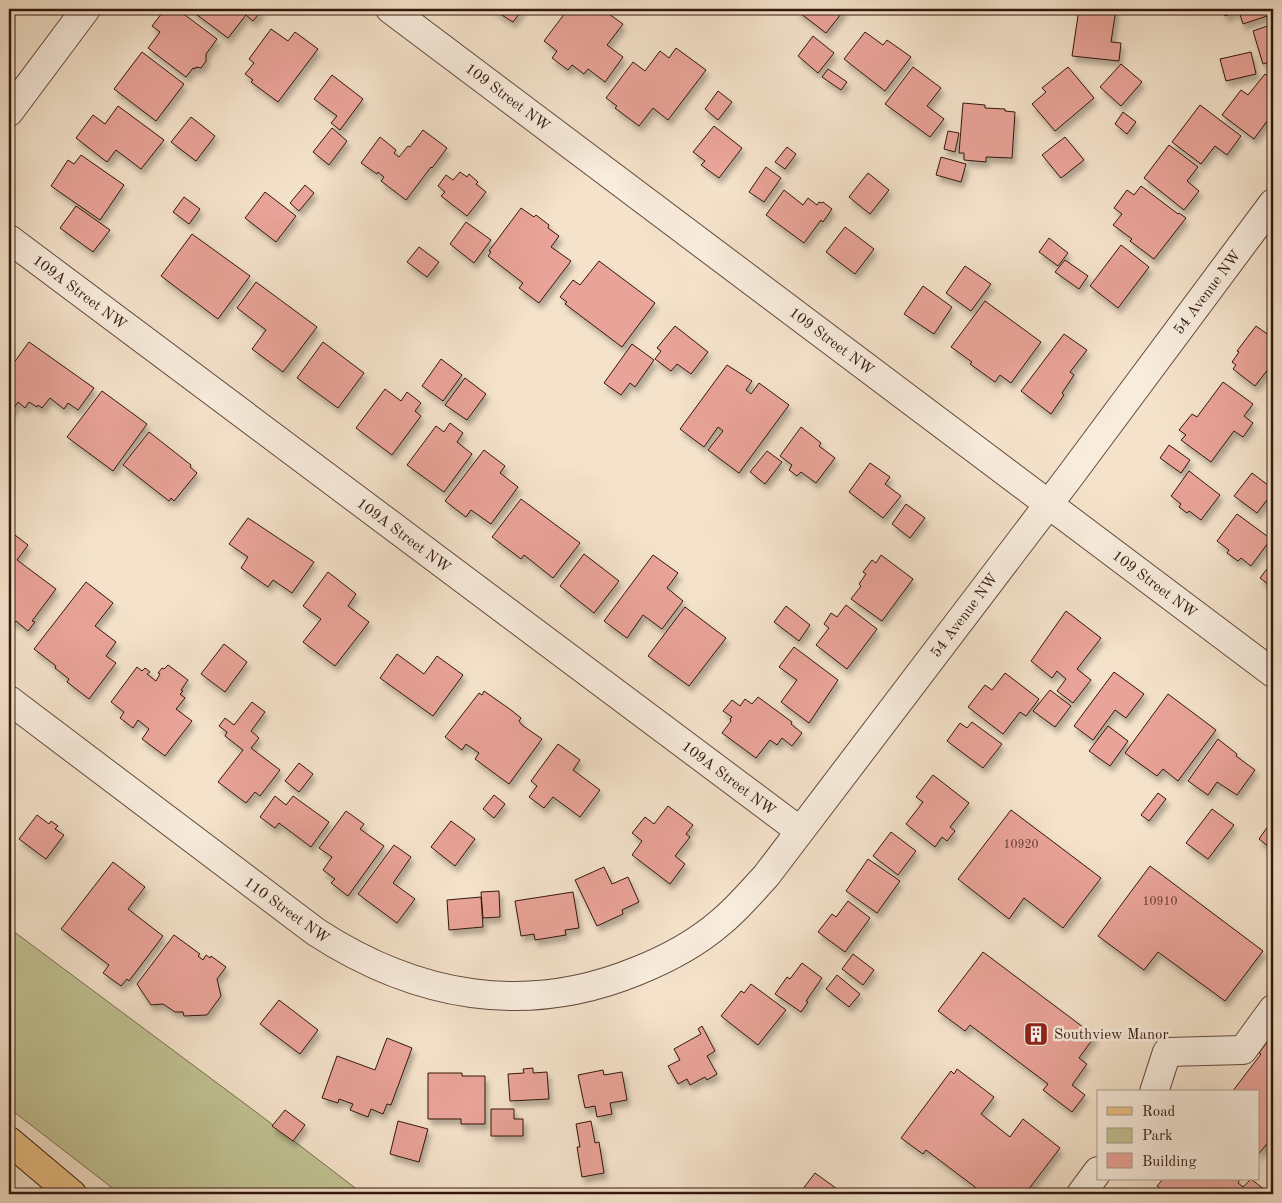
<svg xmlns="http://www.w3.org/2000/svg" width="1282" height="1203" font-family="'Old Standard TT',serif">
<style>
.green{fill:#c1c293;stroke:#7a6c50}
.building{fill:#e9a398;stroke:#33170d;filter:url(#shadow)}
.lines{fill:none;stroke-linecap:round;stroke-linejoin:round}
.minor-casing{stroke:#634a3c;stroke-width:30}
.major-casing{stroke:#33170d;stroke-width:30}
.minor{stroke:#f8ecdd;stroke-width:28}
.major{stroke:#eac185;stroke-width:28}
.labels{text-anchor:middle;stroke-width:5;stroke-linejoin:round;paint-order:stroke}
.number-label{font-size:12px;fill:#603a30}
.street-label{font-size:15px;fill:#33170d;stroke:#f8ecdd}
.poi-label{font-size:15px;fill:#33170d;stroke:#f8ecdd;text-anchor:start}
</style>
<defs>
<filter id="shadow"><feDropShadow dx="3" dy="5.5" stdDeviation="2.5" flood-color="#0004"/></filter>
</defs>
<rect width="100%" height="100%" fill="#f4e2ca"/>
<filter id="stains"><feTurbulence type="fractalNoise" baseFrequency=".004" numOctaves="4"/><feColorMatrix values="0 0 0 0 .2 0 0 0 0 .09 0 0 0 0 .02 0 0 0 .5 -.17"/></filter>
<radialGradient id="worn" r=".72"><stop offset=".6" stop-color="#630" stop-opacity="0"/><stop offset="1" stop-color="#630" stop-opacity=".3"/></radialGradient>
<path class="green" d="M9,928L260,1115L363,1194H120L9,1108Z"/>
<path class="building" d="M165,9H177L217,39L206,54V61L201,68L196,67L195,69L193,68L186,77L148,48L160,32L152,26Z
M189,9H263L253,21L246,15L228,38Z
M492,9H523L513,22Z
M568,9H602L623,24L607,45L623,57L605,82L588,69L584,74L572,65L568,70L552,58L557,51L544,41Z
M797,9H845L826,33L796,10Z
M1079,9H1116L1111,42L1121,43L1119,61L1072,56Z
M1223,9H1273V14L1243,24L1239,11L1225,16Z
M1273,24V61L1263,64L1253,31Z
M271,29L288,41L295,32L318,49L278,102L251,82L253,80L245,74L254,63L249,59Z
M865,32L883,45L887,40L911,57L885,91L844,59Z
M813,36L834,53L818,73L798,56Z
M676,48L706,70L668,120L653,108L639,126L615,108L617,106L606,98L633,62L645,71L660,51L669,58Z
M142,52L184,84L156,121L114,89Z
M1251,52L1256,74L1226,81L1220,59Z
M1121,64L1142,82L1121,106L1100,87Z
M913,67L941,88L927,106L944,119L930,137L885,104Z
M1068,67L1094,98L1055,131L1032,104L1046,92L1042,88Z
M828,69L847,82L841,90L822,77Z
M1265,74L1273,80V113L1254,139L1222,115L1241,90L1248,95Z
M332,75L363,99L340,130L331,123L337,116L314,99Z
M718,91L732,102L718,120L705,109Z
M963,103L985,105V108L1005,109V111L1015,112L1012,158L986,157V162L964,160V153H959Z
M1200,105L1241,136L1227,155L1215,146L1201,164L1172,142Z
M118,106L164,140L141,169L116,150L107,162L76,138L93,115L105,124Z
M1123,112L1136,122L1127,134L1115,124Z
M191,117L215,136L196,161L171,142Z
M714,126L742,148L719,178L701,165L705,161L693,152Z
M332,128L347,141L329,165L313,152Z
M423,130L447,148L432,168L431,167L406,200L381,181L384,177L378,172L377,174L361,163L380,137L396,150L394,153L399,157L408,146L410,147Z
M948,131L959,133L955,152L944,149Z
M1065,137L1084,160L1061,178L1042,155Z
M1169,145L1198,167L1187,181L1199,191L1184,210L1144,178Z
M787,147L796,154L785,169L775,162Z
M81,155L124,185L100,220L51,186L68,160L74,164Z
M941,157L966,164L961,182L936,175Z
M766,167L781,178L764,202L749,192Z
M460,172L467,177L469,174L478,182L476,184L486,192L467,216L441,196L445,192L438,186L446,175L453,180Z
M868,173L889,190L870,214L849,197Z
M305,185L314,193L299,211L290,203Z
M1141,186L1178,214L1179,213L1186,218L1154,259L1130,241L1132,239L1113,225L1122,214L1114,208L1127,190L1134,195Z
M784,190L803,205L808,198L817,205L819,202L821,203L823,202L832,209L823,222L821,220L804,243L766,215Z
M265,192L296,216L276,242L245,218Z
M184,197L200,209L189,224L173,212Z
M76,206L110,230L93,252L60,228Z
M521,208L534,217L536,215L549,225L548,228L559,236L551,247L571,261L539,303L519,288L523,283L488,256L491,252L489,251Z
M466,222L491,240L474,263L450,244Z
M845,227L874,249L855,274L826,252Z
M192,234L250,276L218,319L161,276Z
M1049,238L1068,253L1058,266L1039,252Z
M1121,245L1149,267L1118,308L1090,286Z
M419,247L439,262L427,277L407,262Z
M1065,260L1088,276L1079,289L1055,272Z
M599,261L655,303L622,347L565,304L567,302L560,297L573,280L580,285Z
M965,266L991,284L971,311L946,293Z
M256,282L317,327L283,372L252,349L266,330L237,308Z
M923,286L952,307L934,334L904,314Z
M985,301L1041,342L1011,383L1000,375L995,382L970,364L972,362L951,347Z
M675,326L708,352L691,374L677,364L671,371L655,359L661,351L657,348Z
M1256,326L1273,338V363L1255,386L1233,369L1236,365L1232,362L1239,352L1237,351Z
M1064,334L1087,350L1070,372L1074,375L1062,393L1064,395L1051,414L1021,391Z
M29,342L94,388L78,410L68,403L64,409L50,398L42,408L38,405L37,407L29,402L25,408L18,402L9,415V367L10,368Z
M323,342L364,373L338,408L297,378Z
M632,344L654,360L635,387L630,383L621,395L604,383Z
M441,359L462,375L443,401L422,386Z
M727,365L752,381L746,390L751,394L759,383L789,405L739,473L708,450L723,431L718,427L704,447L680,429Z
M465,378L486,394L467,420L445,405Z
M1223,382L1253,404L1244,416L1253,423L1243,437L1234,431L1211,462L1181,440L1186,435L1179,430L1192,414L1197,417Z
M385,389L401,401L407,392L421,403L415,411L421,416L392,455L356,428Z
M102,391L147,424L113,471L67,437Z
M450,423L463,433L457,442L472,454L444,492L407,465L436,426L444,432Z
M801,427L821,443L819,446L835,458L816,483L801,472L797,476L789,470L792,465L780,456Z
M149,432L191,465L190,467L197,473L174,501L171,498L169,501L123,465Z
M1169,445L1190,460L1181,473L1160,458Z
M484,450L505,466L500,473L518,487L491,524L471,510L466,517L445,501Z
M767,451L782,462L765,484L750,472Z
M870,463L890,477L885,484L901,496L883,518L849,492Z
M1189,471L1220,495L1201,520L1189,511L1187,513L1179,507L1181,504L1171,496Z
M1252,473L1273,489V492L1257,513L1234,496Z
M521,499L580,543L553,578L524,555L521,559L492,537Z
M906,504L925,518L910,538L892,524Z
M1237,514L1271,539L1251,566L1241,558L1238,561L1227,553L1229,550L1217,541Z
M248,518L314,562L292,593L273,580L268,587L241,568L248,557L229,544Z
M11,532L28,545L17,560L56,589L32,621L35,622L28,631L16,621L14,623L9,619V535Z
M584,554L619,581L594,613L560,586Z
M653,555L678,573L667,588L683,601L662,629L643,615L627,638L604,621Z
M881,555L913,579L882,621L851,599L861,586L859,584L866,574L863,572L872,560L876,563Z
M1273,561V588L1260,578Z
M328,572L356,594L348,606L369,622L335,666L303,642L321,619L303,606Z
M86,582L113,603L95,626L116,642L106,656L116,663L89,699L67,682L69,679L55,668L56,666L34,649Z
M846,605L877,629L847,669L816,645L829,628L824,624L831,613L837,617Z
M786,606L810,625L799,641L774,622Z
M685,607L726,638L689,686L648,656Z
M1066,611L1101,638L1077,669L1091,680L1073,703L1057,691L1066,679L1057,671L1052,678L1031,661Z
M224,644L247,662L225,692L201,674Z
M794,647L838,680L809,723L781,702L797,680L779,667Z
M397,654L424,674L437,656L463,675L433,716L380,678Z
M168,665L188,680L181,690L183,691L180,694L185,698L176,709L192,721L165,756L142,739L149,729L138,720L133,728L120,718L124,712L111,702L137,667L142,671L145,668L150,672L147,674L156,681L160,674L158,673L162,668L164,669Z
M1114,672L1144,694L1126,718L1115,710L1093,740L1074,726Z
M1005,673L1039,699L1026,716L1020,712L1003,734L968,707L985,685L992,690Z
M1050,690L1071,706L1055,727L1033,711Z
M484,691L511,710L521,718L519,721L522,725L542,739L509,784L475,759L479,753L466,744L462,750L445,737L479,693L482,695Z
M1168,694L1216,730L1178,781L1163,769L1157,776L1125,753Z
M758,697L792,722L791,724L802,733L792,746L782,738L777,745L770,740L756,758L722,733L731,721L730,719L732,717L723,711L732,700L740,706L745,699L752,704Z
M252,702L265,712L251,731L259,738L251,748L280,770L260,796L255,792L246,803L218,782L243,750L225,736L227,732L219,726L225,718L234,725Z
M972,722L1002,744L983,768L947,741L960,723L967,728Z
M1108,726L1128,741L1110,766L1089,751Z
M1218,739L1237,754L1236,756L1255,770L1237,795L1217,782L1208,795L1188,781Z
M558,744L580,760L573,770L600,790L580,817L553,797L544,808L529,797L537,786L531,781Z
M299,763L313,774L299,792L285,781Z
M933,775L969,803L950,827L955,831L947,841L942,837L935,847L906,824L923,802L916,797Z
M1158,793L1166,799L1149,821L1141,815Z
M494,795L505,804L494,818L483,809Z
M275,796L286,805L293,796L329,822L311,847L279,823L275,828L260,817Z
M668,806L693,825L686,834L690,837L675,856L685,864L670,884L632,855L642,841L632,833L645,817L654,824Z
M1212,809L1234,825L1208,859L1186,843Z
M1011,810L1101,878L1063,928L1024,898L1009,919L958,879Z
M346,811L364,824L360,829L384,846L348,896L331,883L335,879L323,870L332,857L319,848Z
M37,815L49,824L51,821L58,826L55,829L64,835L46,859L19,839Z
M1273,819V850L1259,839Z
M451,821L475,839L455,866L431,847Z
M891,832L916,851L898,875L873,856Z
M394,845L411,857L393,883L415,899L397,923L358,894Z
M868,859L900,881L877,913L846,891Z
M113,862L145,887L128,909L163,936L129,981L127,979L121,986L103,973L109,965L61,929Z
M1150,866L1263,951L1225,1001L1158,952L1144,970L1098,936Z
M604,867L612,884L628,877L639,902L622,910L623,914L597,926L575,880Z
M499,891L500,917L483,918L481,892Z
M573,892L579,928L565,930L566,935L535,940L534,934L521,936L515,901Z
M481,897L483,927L449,930L447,900Z
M848,901L870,918L845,952L818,932L832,914L836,917Z
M174,935L200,954L198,956L203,960L206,955L210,958L211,956L226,967L217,979L221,996L207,1015L184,1016L183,1012H175L163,1004L151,1005L137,984Z
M983,952L1095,1036L1079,1058L1087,1064L1072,1085L1085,1095L1072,1112L1043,1090L1048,1084L970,1025L965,1031L938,1011Z
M853,954L874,970L863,985L842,969Z
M802,963L822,978L806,1001L808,1002L801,1012L775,994L787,977L790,979Z
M837,975L860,994L849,1007L826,989Z
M751,984L786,1010L758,1045L721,1016L741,991L744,993Z
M279,1000L318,1030L300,1054L260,1024Z
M702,1026L715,1051L707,1056L717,1074L707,1080L705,1077L690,1085L687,1079L678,1084L668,1066L680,1060L674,1049L701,1034L698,1029Z
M1273,1034V1136L1258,1155V1092H1232L1261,1054L1259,1053Z
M387,1038L412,1048L391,1105L387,1104L383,1114L371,1109L368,1117L350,1110L353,1104L339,1099L338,1103L322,1098L337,1056L375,1070Z
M533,1068V1073L547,1072L549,1099L510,1101L508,1074L524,1073L523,1069Z
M957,1069L994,1097L981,1114L1010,1137L1023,1119L1060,1148L1025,1194H982L983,1193L926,1150L923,1154L901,1138L951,1071L954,1074Z
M603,1070L604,1075L622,1072L627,1100L610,1103L612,1114L597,1117L595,1106L585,1108L578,1075Z
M428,1073H462V1076H485V1124H461V1119H428Z
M491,1109H514V1119H523V1136H491Z
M285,1110L305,1125L293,1141L272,1126Z
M398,1121L428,1129L419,1162L390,1154Z
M591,1121L595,1143L599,1142L604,1173L582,1177L577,1147H580L576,1124Z
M815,1173L844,1194H799Z
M1163,1179H1240L1238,1183L1243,1187L1251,1179L1270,1194H1168L1157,1186Z"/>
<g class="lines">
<defs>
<path id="minor" d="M390,9L1273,673
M9,112L86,9
M9,239L800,831
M9,700L316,932C416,997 525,1017 637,971C667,959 697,943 721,922C738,908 752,891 766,876L1070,476L1273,203
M1154,1092L1167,1052L1243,1050L1273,1009
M1081,1194L1098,1171"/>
<path id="major" d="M9,1141L72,1194"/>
</defs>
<use href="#minor" class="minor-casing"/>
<use href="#major" class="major-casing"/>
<use href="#minor" class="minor"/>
<use href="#major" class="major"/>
</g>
<defs>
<symbol id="building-square" viewBox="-11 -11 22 22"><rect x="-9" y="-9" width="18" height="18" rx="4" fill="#8f2418" stroke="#f8ecdd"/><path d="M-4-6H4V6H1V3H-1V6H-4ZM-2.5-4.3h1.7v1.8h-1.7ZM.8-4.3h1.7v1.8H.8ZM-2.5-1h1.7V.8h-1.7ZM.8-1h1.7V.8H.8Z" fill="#fff"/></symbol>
</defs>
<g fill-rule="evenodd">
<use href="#building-square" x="1022" y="1020" width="28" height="28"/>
</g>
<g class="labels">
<g class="number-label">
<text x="1021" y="848">10920</text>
<text x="1160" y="905">10910</text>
</g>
<g class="street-label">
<text transform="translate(508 97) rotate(37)" y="5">109 Street NW</text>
<text transform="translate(80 292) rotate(37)" y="5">109A Street NW</text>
<text transform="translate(1207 292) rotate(-53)" y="5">54 Avenue NW</text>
<text transform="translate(832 341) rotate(37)" y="5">109 Street NW</text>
<text transform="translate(404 535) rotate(37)" y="5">109A Street NW</text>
<text transform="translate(1155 584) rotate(37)" y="5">109 Street NW</text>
<text transform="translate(964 615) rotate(-53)" y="5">54 Avenue NW</text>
<text transform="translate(729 778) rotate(37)" y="5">109A Street NW</text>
<text transform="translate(287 910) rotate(36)" y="5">110 Street NW</text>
</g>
<g class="poi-label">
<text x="1054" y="1039">Southview Manor</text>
</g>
</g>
<rect width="1282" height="1203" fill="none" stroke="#f4e2ca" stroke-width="30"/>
<rect x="10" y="10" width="1262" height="1183" fill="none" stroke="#33170d" stroke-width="2.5"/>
<rect x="15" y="15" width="1252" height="1173" fill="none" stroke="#33170d"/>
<rect x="1097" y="1090" width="162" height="90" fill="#f8ecdd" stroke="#a9978a"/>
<rect x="1107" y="1107" width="25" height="8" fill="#eac185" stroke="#a9978a"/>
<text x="1142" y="1116" font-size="15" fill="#33170d">Road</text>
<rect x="1107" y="1128" width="25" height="15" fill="#c1c293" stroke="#a9978a"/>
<text x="1142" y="1140" font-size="15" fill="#33170d">Park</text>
<rect x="1107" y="1153" width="25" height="15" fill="#e9a398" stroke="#a9978a"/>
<text x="1142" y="1166" font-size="15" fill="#33170d">Building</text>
<rect width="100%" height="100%" filter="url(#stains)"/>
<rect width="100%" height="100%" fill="url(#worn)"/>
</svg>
